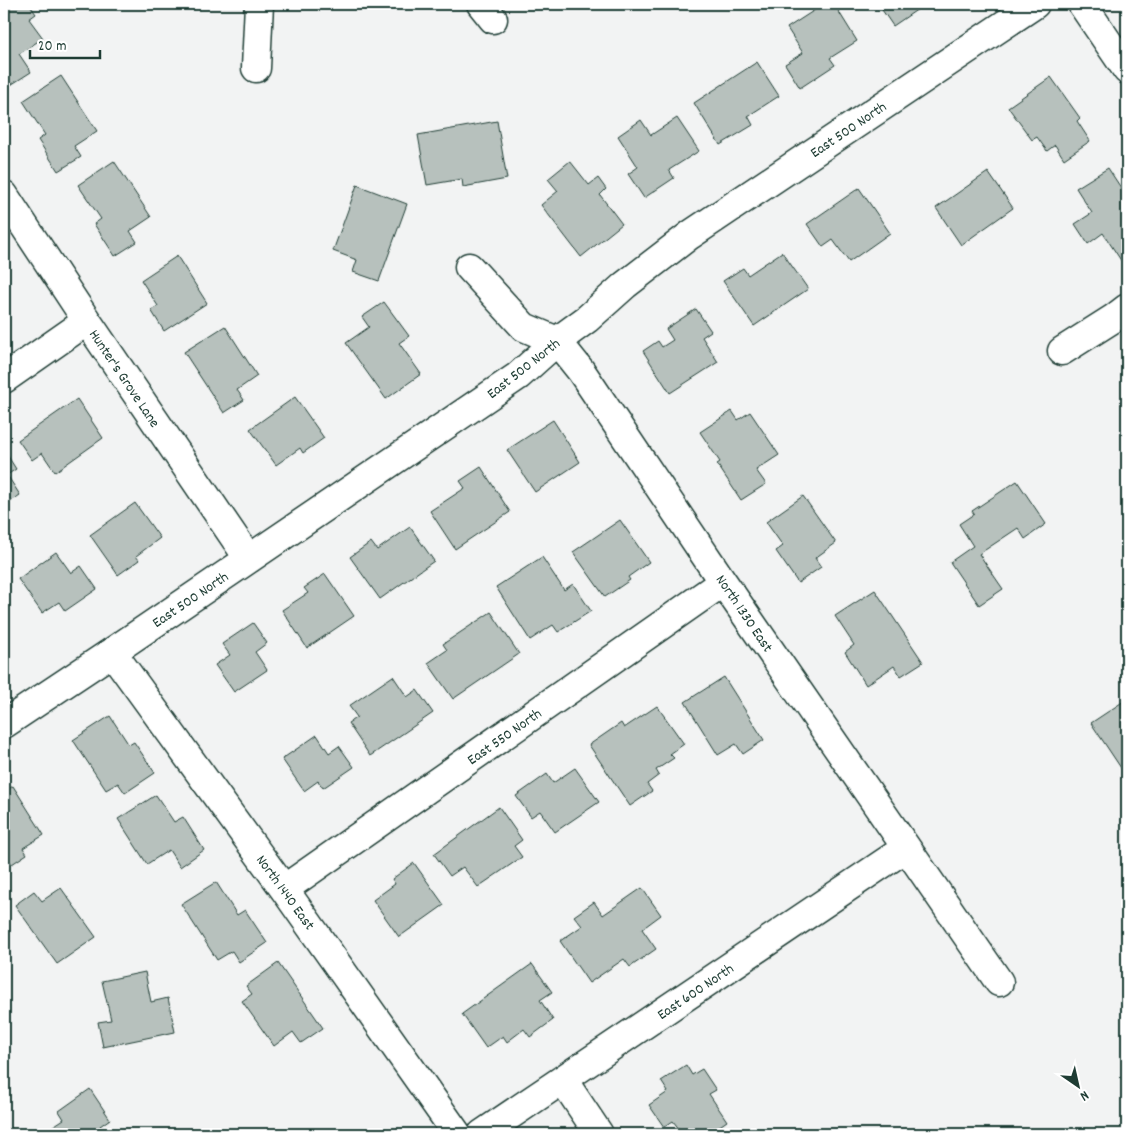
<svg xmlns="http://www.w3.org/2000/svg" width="1131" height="1138" font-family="Dekko,sans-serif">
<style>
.building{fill:#b7c1bd;stroke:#1f3d34}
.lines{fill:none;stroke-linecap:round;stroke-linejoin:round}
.minor-casing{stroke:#1f3d34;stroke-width:31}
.major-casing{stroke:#1f3d34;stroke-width:31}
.minor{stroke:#fff;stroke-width:28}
.major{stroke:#fff;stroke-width:28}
.labels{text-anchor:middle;stroke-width:4;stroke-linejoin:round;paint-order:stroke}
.street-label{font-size:15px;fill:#1f3d34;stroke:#fff}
</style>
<rect width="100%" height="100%" fill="#f2f3f3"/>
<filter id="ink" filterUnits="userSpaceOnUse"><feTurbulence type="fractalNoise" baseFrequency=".02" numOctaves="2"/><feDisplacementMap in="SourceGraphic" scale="10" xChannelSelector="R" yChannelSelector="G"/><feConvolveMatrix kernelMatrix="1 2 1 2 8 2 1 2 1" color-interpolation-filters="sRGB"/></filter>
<g filter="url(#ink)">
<path class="building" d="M7,4H29L36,14L29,19L43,38L19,54L31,72L6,88L4,85V6Z
M824,4H834L857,41L830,58L835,65L800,88L785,64L803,53L787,28Z
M878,4H923L924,5L893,26Z
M757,62L779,96L748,116L753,125L720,145L694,103Z
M61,76L97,131L74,146L81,157L58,171L38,140L45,135L23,101Z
M1051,77L1080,118L1077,121L1090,141L1064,159L1055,145L1047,151L1037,137L1032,140L1008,107Z
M677,118L699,151L669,170L674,178L644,198L628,174L638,167L618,136L641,120L651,135Z
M497,121L507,179L463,187L462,179L427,185L418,135Z
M114,161L151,217L130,231L137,242L115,256L94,224L101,219L78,185Z
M570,161L589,185L598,178L606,189L600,195L622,224L581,257L541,205L558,191L548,179Z
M1108,168L1127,197V262L1124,265L1103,233L1088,244L1075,224L1092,213L1076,188Z
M988,172L1013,208L961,245L936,208Z
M357,185L407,204L379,281L353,272L357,260L333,251Z
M859,188L890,233L849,262L833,240L823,247L807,224Z
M782,252L808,289L754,326L723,281L743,268L748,275Z
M177,256L207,303L164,331L151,310L158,306L141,280Z
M384,302L409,336L399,343L421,374L386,399L346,343L369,327L362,317Z
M696,309L711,331L702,337L718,362L670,393L643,351L658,341L662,347L673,340L666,329Z
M225,326L257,376L237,390L244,400L224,413L184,352Z
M295,397L324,438L303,453L300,448L276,465L250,429Z
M77,399L103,438L55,472L42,453L32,460L18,440Z
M732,411L738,420L750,412L779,455L756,470L766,484L741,500L717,464L720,462L700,432Z
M553,420L580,462L535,492L507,450Z
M4,450L16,469L7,475L20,495L4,506Z
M481,467L510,512L455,549L430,511L465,488L460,481Z
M1017,481L1046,524L1025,539L1018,528L979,554L1003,589L979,605L950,562L973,546L959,524L974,514L972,511Z
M803,496L836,543L815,558L821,567L798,583L776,551L783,546L766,522Z
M135,503L160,538L136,556L139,560L118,575L90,535Z
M620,520L649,562L628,577L630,580L605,597L573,552Z
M410,527L434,561L380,599L350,557L371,542L377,550Z
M56,552L71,573L81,566L97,589L65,611L59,602L42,613L18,579Z
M542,557L564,590L573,584L591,611L558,632L553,625L530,640L496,587Z
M325,574L354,616L307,648L282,610L308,593L304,588Z
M875,590L923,662L901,676L894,666L866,685L845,652L854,645L835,616Z
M491,612L519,654L453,699L428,663L447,650L443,644Z
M253,623L267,643L255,652L267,670L234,692L215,665L230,655L222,644Z
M393,676L407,697L417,690L433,713L370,756L348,723L357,717L349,706Z
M724,677L764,740L743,754L736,744L718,755L685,702Z
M1127,699V777L1091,723Z
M657,706L684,744L670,754L674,758L656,770L659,775L647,784L652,791L630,806L589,745L621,723L624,728Z
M110,716L129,745L134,742L155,773L125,793L118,783L106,790L73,740Z
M317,735L329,753L339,746L354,767L323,788L318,781L304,791L282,759Z
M575,768L599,802L555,832L540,811L531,817L516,796L547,774L553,783Z
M13,786L44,835L23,848L27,854L12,864L8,859L4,861V792Z
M156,795L174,822L183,817L204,850L180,867L169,850L147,864L118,819Z
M499,807L522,840L514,846L522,857L478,887L463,867L450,876L434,854Z
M414,863L444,905L399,937L373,900L395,884L392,879Z
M216,882L237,915L245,910L267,943L239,962L232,951L217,960L181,904Z
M61,888L96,937L57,964L15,905L34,891L42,901Z
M642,888L661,915L642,929L656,949L630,967L624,959L589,983L560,941L582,926L574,916L594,902L603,915Z
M278,963L323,1028L301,1043L293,1032L274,1046L242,1001L252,994L246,986Z
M532,964L552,992L540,1000L553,1020L530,1037L524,1029L507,1042L503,1036L486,1048L462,1014Z
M145,972L151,1002L168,998L175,1032L103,1047L98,1022L111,1020L102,981Z
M686,1065L692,1075L702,1069L716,1090L709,1094L727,1121L708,1134H683L673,1121L664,1127L649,1105L668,1092L661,1081Z
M90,1089L110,1119L100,1126L106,1134H41L64,1119L59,1111Z"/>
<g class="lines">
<defs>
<path id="minor" d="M481,4L493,19
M256,68L259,4
M4,195L87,321L249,559
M469,267L524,327L557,341L581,371L723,582L999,982
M1062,351L1114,318L1127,308
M4,379L87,321
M112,652L284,889L457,1134
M4,724L112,652L518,376L557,341L587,319L625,285L690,235L1035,4
M284,889L723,582
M563,1080L599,1134
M482,1134L906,848"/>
<path id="major" d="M1082,4L1127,70"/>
</defs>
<use href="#minor" class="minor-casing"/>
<use href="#major" class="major-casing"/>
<use href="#minor" class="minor"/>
<use href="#major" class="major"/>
</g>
</g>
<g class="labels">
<g class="street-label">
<text transform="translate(848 129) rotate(-34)" y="5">East 500 North</text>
<text transform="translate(523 368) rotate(-38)" y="5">East 500 North</text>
<text transform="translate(125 378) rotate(56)" y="5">Hunter's Grove Lane</text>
<text transform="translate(190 599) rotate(-34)" y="5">East 500 North</text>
<text transform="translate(745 613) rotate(56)" y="5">North 1330 East</text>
<text transform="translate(504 736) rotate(-35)" y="5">East 550 North</text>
<text transform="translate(286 892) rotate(54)" y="5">North 1440 East</text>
<text transform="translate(695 991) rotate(-34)" y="5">East 600 North</text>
</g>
</g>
<rect width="1131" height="1138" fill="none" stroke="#fff" stroke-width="20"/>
<rect x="10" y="10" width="1111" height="1118" fill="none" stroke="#1f3d34" stroke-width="2" filter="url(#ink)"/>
<g transform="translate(1078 1086) rotate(146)" stroke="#ffffff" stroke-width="4" paint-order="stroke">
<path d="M0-4L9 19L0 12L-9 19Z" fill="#1f3d34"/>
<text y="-8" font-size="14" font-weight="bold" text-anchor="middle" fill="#1f3d34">N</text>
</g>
<path d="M30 50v8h70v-8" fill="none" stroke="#1f3d34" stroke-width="2.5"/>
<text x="38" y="50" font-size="15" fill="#1f3d34" stroke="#ffffff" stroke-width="4" paint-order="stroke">20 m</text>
</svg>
